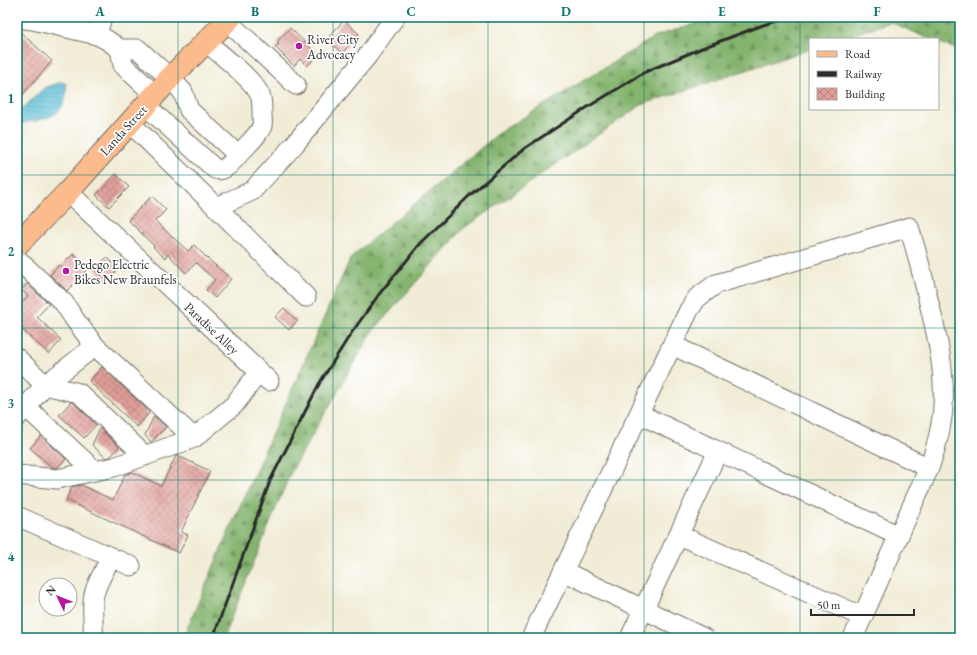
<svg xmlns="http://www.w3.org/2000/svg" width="977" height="655" font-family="'EB Garamond',serif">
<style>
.forest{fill:url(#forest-firs);stroke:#58704c}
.water{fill:url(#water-rules);stroke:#417480}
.building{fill:url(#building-cross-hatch)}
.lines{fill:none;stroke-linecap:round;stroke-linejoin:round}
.minor-casing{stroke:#706f67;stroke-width:21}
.major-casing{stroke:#706f67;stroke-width:24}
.minor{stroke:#fff;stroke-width:19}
.major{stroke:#fbbb8c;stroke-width:22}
.rail{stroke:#2b2b2b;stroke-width:3}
.grid{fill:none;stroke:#0f766e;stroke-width:1;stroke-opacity:0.55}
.poi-dot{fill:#b5179e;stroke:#fff;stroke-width:1.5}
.labels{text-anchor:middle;stroke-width:3.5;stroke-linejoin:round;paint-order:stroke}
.poi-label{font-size:13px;fill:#2b2b2b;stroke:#fff;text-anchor:start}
.street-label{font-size:13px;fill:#2b2b2b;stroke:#fff}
.neatline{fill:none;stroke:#0f766e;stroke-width:1.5}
.grid-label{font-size:13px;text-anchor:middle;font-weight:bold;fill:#0f766e}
</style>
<defs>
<pattern id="forest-firs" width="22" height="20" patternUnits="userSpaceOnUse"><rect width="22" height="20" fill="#84b46e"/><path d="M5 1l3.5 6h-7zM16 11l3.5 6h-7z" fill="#6c935b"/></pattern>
<pattern id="water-rules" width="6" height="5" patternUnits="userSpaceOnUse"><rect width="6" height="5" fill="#57bdd6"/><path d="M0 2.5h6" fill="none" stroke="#489aae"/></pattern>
<pattern id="building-cross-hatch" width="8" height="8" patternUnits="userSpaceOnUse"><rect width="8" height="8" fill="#e09d98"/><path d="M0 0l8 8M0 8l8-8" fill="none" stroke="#b6807c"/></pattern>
</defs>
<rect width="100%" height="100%" fill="#fff"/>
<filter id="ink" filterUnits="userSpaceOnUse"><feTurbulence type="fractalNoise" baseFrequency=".025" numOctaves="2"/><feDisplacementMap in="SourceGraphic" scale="8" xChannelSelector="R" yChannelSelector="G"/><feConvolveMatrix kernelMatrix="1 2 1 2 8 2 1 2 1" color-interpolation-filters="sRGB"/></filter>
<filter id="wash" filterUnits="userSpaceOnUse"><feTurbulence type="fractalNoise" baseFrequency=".012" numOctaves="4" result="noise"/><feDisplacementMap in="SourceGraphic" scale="16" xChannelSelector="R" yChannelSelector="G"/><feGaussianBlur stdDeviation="0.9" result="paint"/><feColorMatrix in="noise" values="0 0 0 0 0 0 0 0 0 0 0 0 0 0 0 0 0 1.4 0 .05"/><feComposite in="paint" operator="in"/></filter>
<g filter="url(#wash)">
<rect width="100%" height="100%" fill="#f1ecd6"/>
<path class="forest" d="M718,17H960V51L938,42V39H930L890,22L840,39H810V49L641,105L464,228L372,332L290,474L223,638H183L231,526L351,257L500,132L656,36Z"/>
<path class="water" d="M62,82L66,84C68,108 57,117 34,121C27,122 22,122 17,127V114L44,88Z"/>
<g id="blocks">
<path class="building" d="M344,20L359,34L342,53L327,39Z
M290,28L318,55L307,66L300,59L294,66L275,47L279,44L277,42Z
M17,29L52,61L17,101Z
M116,174L129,187L109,207L96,195Z
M152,196L166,210L155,221L188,251L194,245L207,258L231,279L215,298L206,290L215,280L196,263L186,273L168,254L165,258L153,247L154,246L128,220Z
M73,254L89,268L67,291L50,275L59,265L61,266Z
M107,257L119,269L107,281L95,269Z
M27,284L49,304L37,317L61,340L49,354L17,325V308L28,296L21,290Z
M284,308L297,321L289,330L275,317Z
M102,367L150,412L137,427L89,381Z
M71,402L74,403L96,425L84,438L59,415Z
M154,416L166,427L151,442L145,435Z
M100,428L119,447L110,457L106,458L92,445Z
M41,436L66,459L57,468L52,467L30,448Z
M176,456H178L210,471L181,532L188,535L179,553L66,500L72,487L81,485L113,500L125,475L132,472L161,486Z"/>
</g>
</g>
<g filter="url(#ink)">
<use href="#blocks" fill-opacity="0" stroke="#706f67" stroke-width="1"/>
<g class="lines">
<defs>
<path id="minor" d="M17,18L33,20L97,35L107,40L120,49H138L170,78L183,92L189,110L238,155
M227,21L296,85
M97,35L102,17
M120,49L123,65L155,95
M145,105L215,169C224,173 233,161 239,154C246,146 258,136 262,126C263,122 262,118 262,114C262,109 262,103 261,98C257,82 220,54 206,42
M130,123L216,207L252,191L294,145L368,55L395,17
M68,192L269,381
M216,207L306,297
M17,259L64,303L75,320L95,346L194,438
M672,345L929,468
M17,358L45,385L17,417
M45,385L79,393L145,456
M45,385L95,346
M26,407L95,471
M639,414L899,536
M17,475L57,479L114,467L194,438L234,405L259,372
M17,516L131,566
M679,535L863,617
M563,571L704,638
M93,638C94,625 92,613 93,601C94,586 105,570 111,557
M531,638L689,310L697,298L716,284L909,227C917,253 924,280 930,307C938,339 945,372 943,406C942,427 936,448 929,468L853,638
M630,638L718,451"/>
<path id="major" d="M17,245L68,192L170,78L231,17"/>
</defs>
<use href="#minor" class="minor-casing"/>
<use href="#major" class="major-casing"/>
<use href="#minor" class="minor"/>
<use href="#major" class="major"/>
<path class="rail" d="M213,638L270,481L319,384L350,335L380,293L421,243L470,195L525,148L591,105L645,72L702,48L763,25L792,17"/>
</g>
</g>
<path class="grid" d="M178,17V638M333,17V638M488,17V638M644,17V638M800,17V638M17,175H960M17,328H960M17,480H960"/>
<g class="poi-dot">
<circle cx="299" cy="46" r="4"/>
<circle cx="66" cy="271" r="4"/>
</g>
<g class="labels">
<g class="poi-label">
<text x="307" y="44">River City<tspan x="307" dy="15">Advocacy</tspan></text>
<text x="74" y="269">Pedego Electric<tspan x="74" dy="15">Bikes New Braunfels</tspan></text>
</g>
<g class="street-label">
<text transform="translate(123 130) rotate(-48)" y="5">Landa Street</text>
<text transform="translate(212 328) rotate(43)" y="5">Paradise Alley</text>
</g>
</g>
<rect width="977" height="655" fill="none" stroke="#fff" stroke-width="44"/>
<rect x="809" y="38" width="130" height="72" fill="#ffffff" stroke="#aaaaaa"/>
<rect x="817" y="51" width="20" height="6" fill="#fbbb8c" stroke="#aaaaaa"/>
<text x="845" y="58" font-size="12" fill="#2b2b2b">Road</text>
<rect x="817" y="71" width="20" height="6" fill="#2b2b2b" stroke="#aaaaaa"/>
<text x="845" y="78" font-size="12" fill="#2b2b2b">Railway</text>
<rect x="817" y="88" width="20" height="12" fill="url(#building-cross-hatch)" stroke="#aaaaaa"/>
<text x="845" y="98" font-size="12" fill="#2b2b2b">Building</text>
<g transform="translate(58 597) rotate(313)"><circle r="19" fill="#ffffff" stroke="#aaaaaa"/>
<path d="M0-3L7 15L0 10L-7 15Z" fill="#b5179e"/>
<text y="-6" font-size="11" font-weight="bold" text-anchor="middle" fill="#2b2b2b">N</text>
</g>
<path d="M811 609v6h103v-6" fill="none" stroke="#2b2b2b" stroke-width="2"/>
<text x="817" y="609" font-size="12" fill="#2b2b2b" stroke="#ffffff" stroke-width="3" paint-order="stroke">50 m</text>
<rect x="22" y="22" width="933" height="611" class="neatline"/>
<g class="grid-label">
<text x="100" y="16">A</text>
<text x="255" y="16">B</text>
<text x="411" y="16">C</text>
<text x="566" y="16">D</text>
<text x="722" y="16">E</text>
<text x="877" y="16">F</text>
<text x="11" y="103">1</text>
<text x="11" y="256">2</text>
<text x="11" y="408">3</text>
<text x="11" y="561">4</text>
</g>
</svg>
